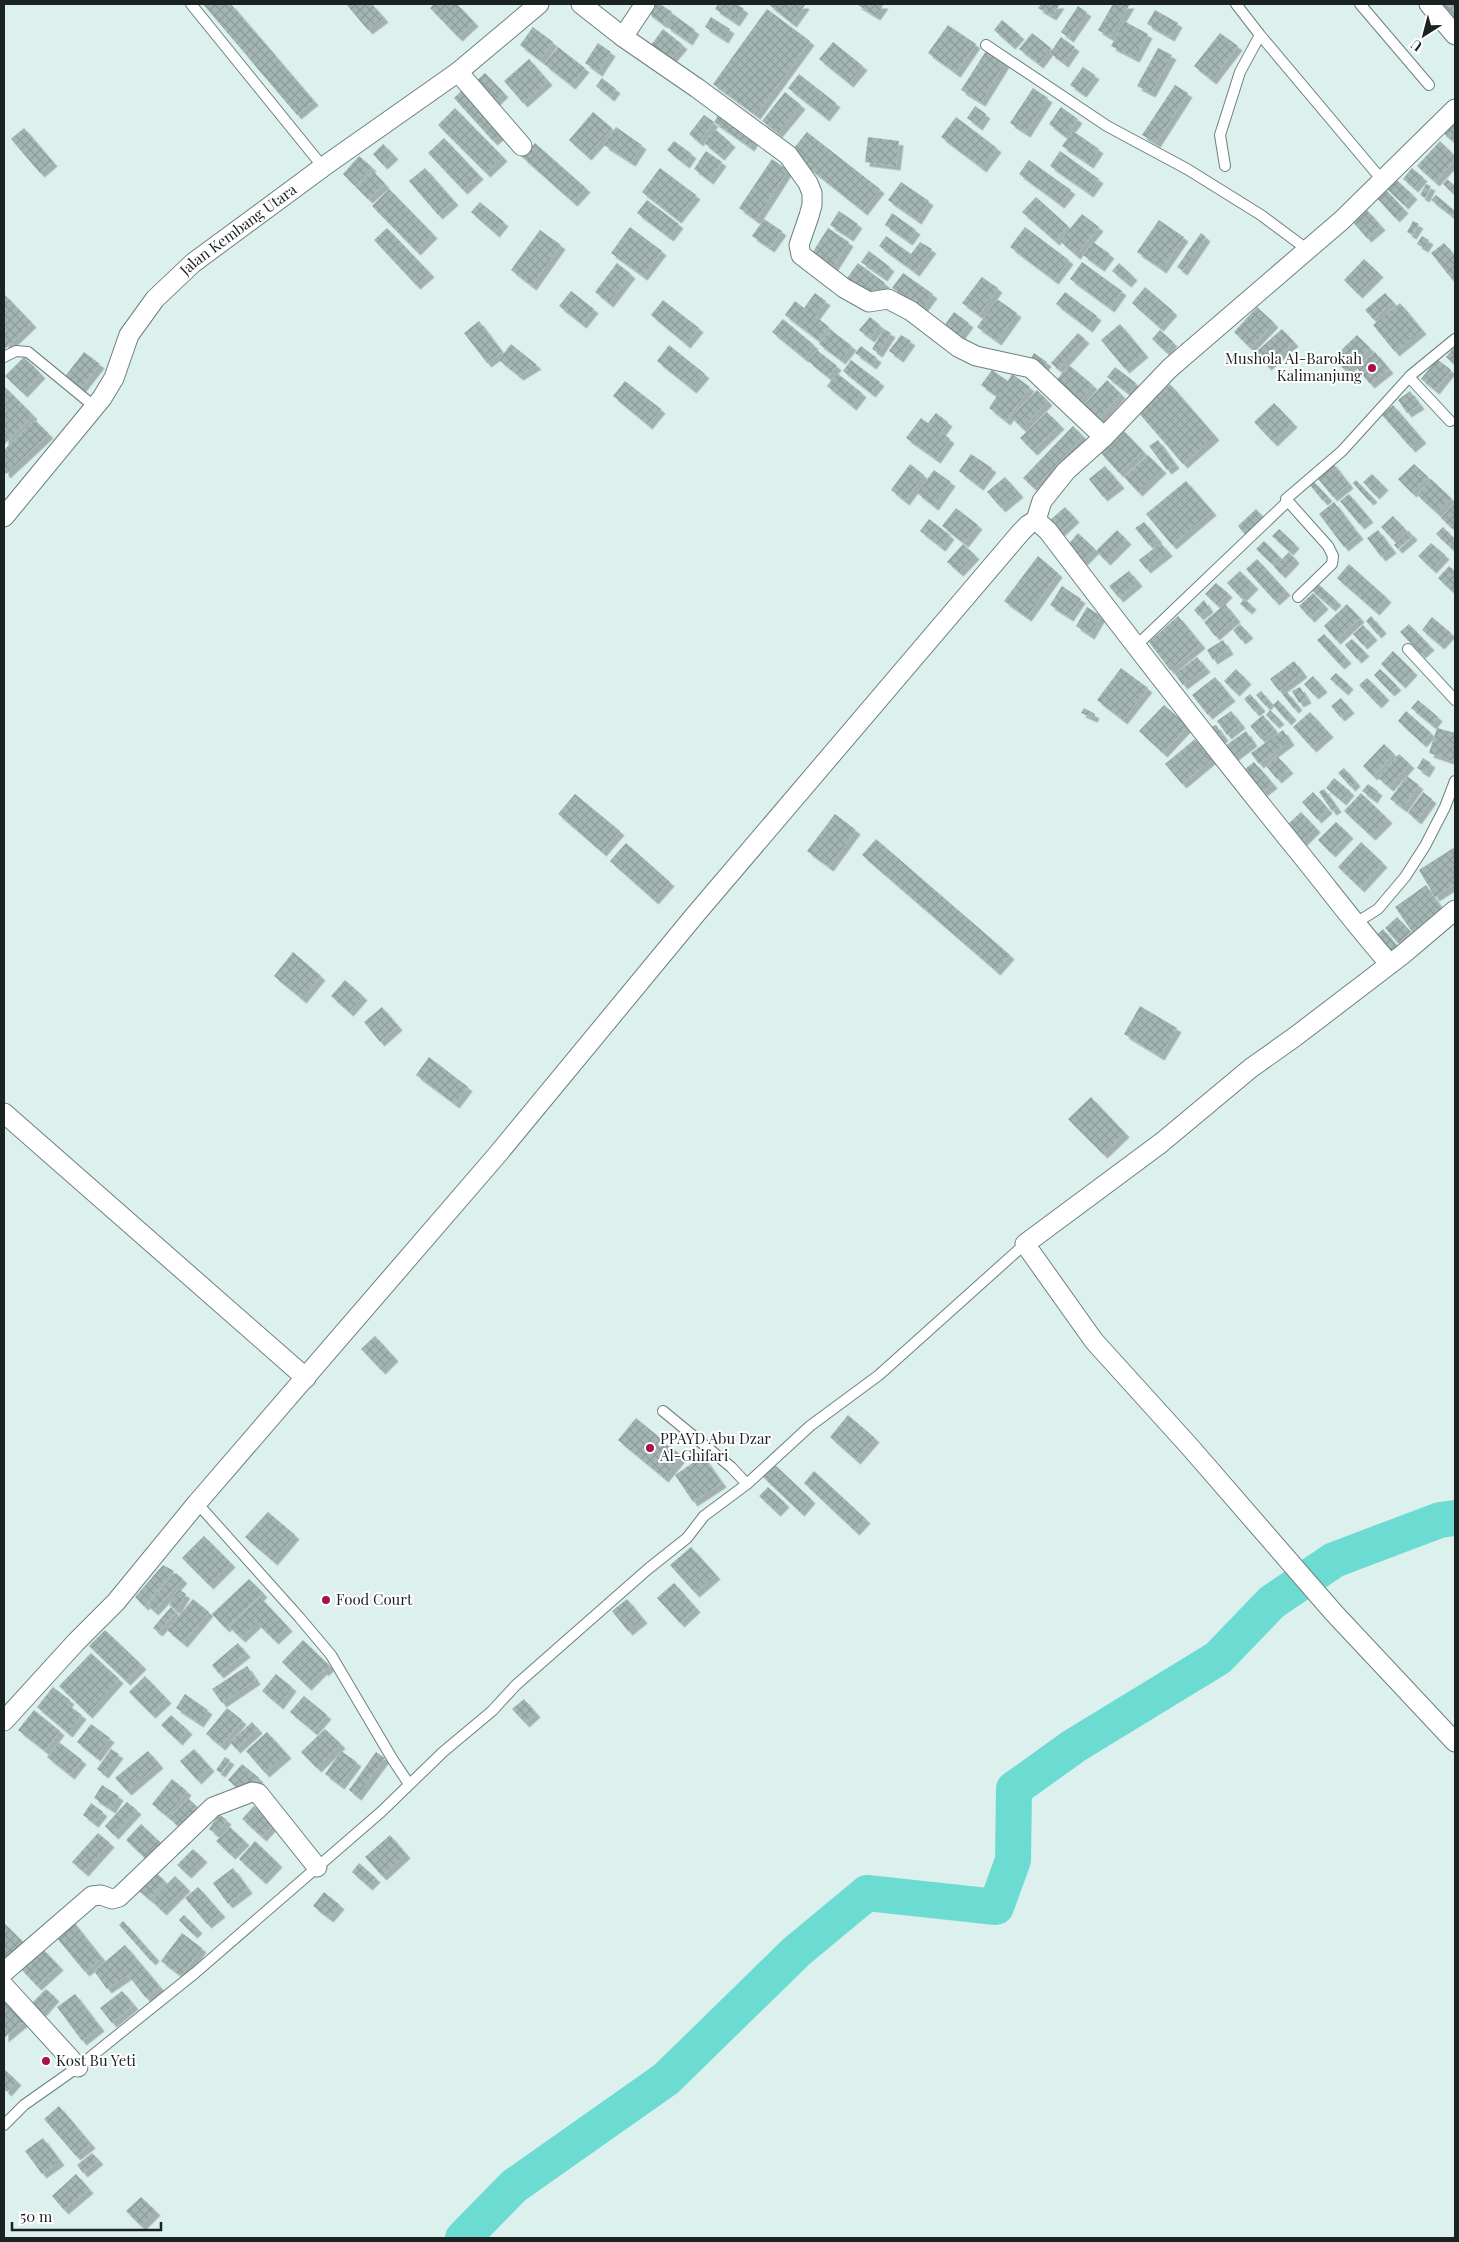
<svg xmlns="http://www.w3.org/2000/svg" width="1459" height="2242" font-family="'Playfair Display',serif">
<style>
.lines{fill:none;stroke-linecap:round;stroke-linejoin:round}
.river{stroke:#6cdcd3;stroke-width:36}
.building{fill:url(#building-cross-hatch);filter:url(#shadow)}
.service-casing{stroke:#6e807e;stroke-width:12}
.minor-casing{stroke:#6e807e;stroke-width:21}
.service{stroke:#fff;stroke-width:10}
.minor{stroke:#fff;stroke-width:19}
.poi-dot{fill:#a71247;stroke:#fff;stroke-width:2}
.labels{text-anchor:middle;stroke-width:4;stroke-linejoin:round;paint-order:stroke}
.street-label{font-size:15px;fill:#1b2222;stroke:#fff}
.poi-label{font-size:15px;fill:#1b2222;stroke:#fff;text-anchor:start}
</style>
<defs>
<pattern id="building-cross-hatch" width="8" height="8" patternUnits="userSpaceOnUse" patternTransform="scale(1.25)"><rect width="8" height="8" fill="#a3b6b4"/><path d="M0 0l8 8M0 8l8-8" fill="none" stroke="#8c9c9a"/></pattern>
<filter id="shadow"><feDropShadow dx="4.5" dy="4.5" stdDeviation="0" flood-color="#0004"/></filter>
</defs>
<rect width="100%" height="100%" fill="#dcf0ee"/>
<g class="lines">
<path class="river" d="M463,2238L514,2186L666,2079L796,1952L867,1893L996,1907L1013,1860L1014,1789L1074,1746L1218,1658L1272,1602L1334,1560L1440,1520L1455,1518"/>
</g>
<path class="building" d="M203,4H231L314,101L297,115Z
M346,4H372L384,18L368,30Z
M434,4H457L474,22L458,37L430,8Z
M652,4H660L672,12L663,24L647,12Z
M718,4H737L744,9L735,22L715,9Z
M768,4H804L805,5L792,23Z
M856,4H884L876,16Z
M1041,4H1060L1052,16L1038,8Z
M1113,4H1130L1110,37L1098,30Z
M1445,4H1455V20L1448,26L1436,11Z
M1078,6L1087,12L1069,38L1061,32Z
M767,9L810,41L756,115L713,84Z
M1155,10L1178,23L1170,37L1147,24Z
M674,15L695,30L688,41L666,26Z
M711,17L730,29L724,39L705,27Z
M1002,20L1020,35L1011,45L994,30Z
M1124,21L1148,34L1135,58L1111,46Z
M948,25L976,44L956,73L928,53Z
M533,27L553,42L540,60L520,45Z
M663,29L683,45L670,60L651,45Z
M1032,33L1051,48L1039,64L1019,49Z
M1220,33L1238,46L1212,80L1194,66Z
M1061,37L1075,47L1064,63L1050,53Z
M833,42L863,66L849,83L819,59Z
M598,43L611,52L598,72L585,63Z
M558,47L585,68L571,85L544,64Z
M1158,48L1172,55L1151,93L1137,86Z
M986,51L1005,63L981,102L961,90Z
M529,59L548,81L523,103L504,81Z
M1083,67L1095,75L1082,93L1070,85Z
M485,73L504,93L491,105L472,85Z
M799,74L836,103L825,117L788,88Z
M602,78L616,89L610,97L596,86Z
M1175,85L1188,93L1156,143L1142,135Z
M466,86L506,130L493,141L454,98Z
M1033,88L1048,98L1026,133L1010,123Z
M785,92L801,105L778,133L762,121Z
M975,106L986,114L978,126L967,118Z
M1061,107L1078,119L1065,136L1049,124Z
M455,108L503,157L486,173L438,125Z
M721,111L757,135L750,147L714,122Z
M593,112L612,128L587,156L569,140Z
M704,115L714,122L699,142L689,134Z
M956,117L997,148L982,168L941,137Z
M1455,122V143L1441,131Z
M616,127L642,145L631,162L604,145Z
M24,128L53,162L40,173L11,139Z
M715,129L731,143L720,156L704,143Z
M1073,131L1099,149L1089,164L1062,146Z
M807,132L880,189L863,211L790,153Z
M868,137L899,141L896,166L865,162Z
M444,138L479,175L463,190L428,153Z
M674,141L692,154L685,164L667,150Z
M1440,141L1455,156V160L1435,182L1417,166Z
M535,143L586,188L573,202L522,157Z
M383,144L394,155L383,165L373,154Z
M706,151L722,162L709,180L694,169Z
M1060,151L1099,179L1089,193L1050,166Z
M359,156L372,167L355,186L343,174Z
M772,159L788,170L756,220L739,208Z
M1029,160L1071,190L1060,204L1019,174Z
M425,168L454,201L438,215L409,181Z
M660,168L696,195L677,219L642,192Z
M1412,168L1423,177L1414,188L1403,179Z
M373,171L385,184L368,199L356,187Z
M1390,174L1413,195L1404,205L1381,183Z
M1447,179L1455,186V195L1443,184Z
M901,182L929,201L917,220L888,200Z
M1426,184L1431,186L1425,198L1420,195Z
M389,189L433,234L416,251L372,206Z
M1385,189L1404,209L1395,218L1376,197Z
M1436,195L1455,211L1452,216L1431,200Z
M1036,197L1068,226L1055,241L1022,212Z
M647,200L679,224L669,237L637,213Z
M480,202L504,222L495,233L471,212Z
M1366,209L1381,226L1367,238L1352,221Z
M839,211L858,224L849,237L830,225Z
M892,213L916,230L908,241L885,225Z
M1082,214L1099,227L1076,255L1060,241Z
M764,219L782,231L770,248L752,236Z
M1159,220L1184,237L1162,269L1137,252Z
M1413,221L1419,224L1412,235L1407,232Z
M630,227L662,251L643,276L611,253Z
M1025,227L1069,260L1054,280L1010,247Z
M387,228L430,273L416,285L374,240Z
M828,228L849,242L830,272L809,258Z
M540,230L561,245L532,286L511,270Z
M1201,233L1206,237L1183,271L1177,267Z
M886,236L911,254L920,242L932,249L915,272L879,246Z
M1422,236L1429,240L1424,248L1417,244Z
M1093,242L1110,254L1100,267L1083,255Z
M1444,243L1455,256V283L1431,253Z
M869,251L890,267L883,277L861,262Z
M1364,259L1379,273L1358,294L1344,280Z
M1082,262L1122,291L1110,308L1070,279Z
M617,263L631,274L609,303L595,292Z
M858,263L885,283L874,298L847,278Z
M1119,263L1133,276L1127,283L1112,271Z
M903,273L933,294L922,309L892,288Z
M982,277L998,288L979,315L962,303Z
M1145,287L1173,311L1159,327L1132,303Z
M571,291L594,309L582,324L559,306Z
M1065,292L1097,316L1088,328L1056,304Z
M815,293L826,301L815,316L829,327L818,340L785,315L795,301L804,308Z
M1385,293L1393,302L1373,319L1365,310Z
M4,294L32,323L4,350Z
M997,299L1017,313L997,341L977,327Z
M663,300L699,328L686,344L651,315Z
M1400,303L1422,330L1395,352L1373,325Z
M1257,307L1274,323L1250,348L1234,332Z
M954,312L969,323L959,337L944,326Z
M870,317L880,325L870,338L859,330Z
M783,319L814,345L804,358L772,332Z
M479,321L502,352L487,363L464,333Z
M1120,324L1144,353L1125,369L1101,340Z
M884,329L891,333L878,353L872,349Z
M1282,329L1294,342L1267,366L1255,353Z
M831,330L852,346L841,360L819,344Z
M1160,330L1173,342L1165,351L1152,339Z
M1078,333L1085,339L1058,369L1051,363Z
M901,335L911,341L899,358L889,351Z
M1357,335L1370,348L1346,371L1333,358Z
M511,344L537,365L519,376L499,360Z
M669,345L705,374L692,389L657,361Z
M861,346L877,358L872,365L855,353Z
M1455,346V365L1446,357Z
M817,350L837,366L828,377L808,361Z
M84,352L100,364L79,391L63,379Z
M1375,352L1389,369L1370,384L1356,367Z
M1034,353L1047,362L1042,369L1030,360Z
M24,357L41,374L23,393L5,376Z
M1437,359L1451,370L1435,390L1421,379Z
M851,360L880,382L871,393L843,371Z
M1069,365L1093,385L1080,401L1055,382Z
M1115,367L1136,383L1128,393L1107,377Z
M992,370L1008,381L1012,374L1030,387L1006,421L989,408L997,396L981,385Z
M837,373L862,393L852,406L827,386Z
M1107,380L1121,394L1095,423L1080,409Z
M625,381L661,409L648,425L613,396Z
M1170,384L1215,436L1183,464L1138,412Z
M4,386L33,415L4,445Z
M1037,390L1048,401L1022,428L1011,417Z
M1410,391L1420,405L1407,413L1398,400Z
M1274,403L1293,423L1273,442L1254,422Z
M1393,405L1422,439L1411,448L1382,415Z
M1047,412L1060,425L1033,451L1020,438Z
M936,413L948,422L941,432L950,439L936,459L906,438L921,418L928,423Z
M35,420L49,434L6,474L4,471V450Z
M1073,426L1083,436L1034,488L1023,478Z
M1124,431L1143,451L1119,473L1101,453Z
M1158,440L1175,464L1167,470L1149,446Z
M971,454L992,468L979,486L959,471Z
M1148,455L1162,469L1138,492L1124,477Z
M1332,462L1349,484L1333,497L1315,475Z
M910,464L924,475L905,501L891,490Z
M1414,464L1428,477L1412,493L1398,479Z
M1105,466L1120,484L1103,497L1089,479Z
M934,470L951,482L934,506L917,493Z
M1372,474L1384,486L1375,495L1363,482Z
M1005,477L1019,493L1001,508L987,492Z
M1431,479L1451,498L1437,513L1417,495Z
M1356,480L1373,498L1369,501L1353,483Z
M1186,481L1212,511L1172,545L1146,514Z
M1313,481L1328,497L1323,501L1309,484Z
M1349,494L1369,518L1360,525L1340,501Z
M1334,502L1359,535L1344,547L1319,514Z
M1455,502V531L1441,518Z
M1065,507L1075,518L1058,534L1048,522Z
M956,508L978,525L964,543L942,526Z
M1256,509L1266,520L1247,537L1238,526Z
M1393,516L1404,528L1392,539L1381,527Z
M929,519L950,535L941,547L920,531Z
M1144,522L1158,539L1149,545L1135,528Z
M1443,527L1455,539V546L1452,549L1436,534Z
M1279,529L1295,544L1289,551L1272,536Z
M1117,530L1127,540L1106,561L1096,551Z
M1378,530L1392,549L1381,557L1367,538Z
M1409,531L1413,536L1398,549L1394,545Z
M1078,533L1095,549L1083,561L1067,546Z
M1264,541L1279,556L1272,564L1256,549Z
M1161,543L1168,552L1146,569L1139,560Z
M1431,543L1445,555L1432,569L1418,556Z
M963,544L975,555L959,572L947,562Z
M1289,552L1295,559L1281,574L1274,567Z
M1038,556L1058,573L1027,617L1004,601Z
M1257,559L1286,591L1275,601L1246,569Z
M1349,564L1387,598L1375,611L1337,578Z
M1449,566L1455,571V594L1438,578Z
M1129,571L1138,582L1119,598L1109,586Z
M1240,571L1254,585L1241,598L1227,583Z
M1316,582L1337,601L1331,607L1310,589Z
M1216,583L1228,593L1217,605L1205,594Z
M1062,586L1081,599L1069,617L1050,605Z
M1313,593L1324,605L1310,618L1299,606Z
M1244,599L1252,605L1248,610L1240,604Z
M1204,600L1209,608L1199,616L1194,610Z
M1225,604L1236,618L1215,636L1204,622Z
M1347,604L1360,618L1336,640L1324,626Z
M1087,607L1101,616L1090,635L1076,626Z
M1178,616L1201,644L1170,670L1149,642Z
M1371,616L1382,629L1377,634L1366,621Z
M1432,617L1451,633L1440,645L1422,630Z
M1240,624L1249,634L1241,640L1233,630Z
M1409,624L1430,646L1421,654L1400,632Z
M1363,625L1373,636L1363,645L1353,634Z
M1324,634L1347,659L1340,665L1317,640Z
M1352,639L1365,652L1357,659L1345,645Z
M1223,640L1229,650L1213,660L1207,650Z
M1393,651L1413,671L1401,684L1381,664Z
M1197,657L1206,668L1183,685L1175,674Z
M1294,661L1303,673L1279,691L1270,679Z
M1121,668L1148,688L1123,720L1097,700Z
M1236,669L1247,680L1235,692L1224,681Z
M1380,669L1397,686L1390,692L1374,675Z
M1336,673L1349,685L1344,691L1330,679Z
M1313,676L1323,688L1314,695L1304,684Z
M1215,677L1231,697L1208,715L1192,695Z
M1367,678L1385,696L1377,704L1359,685Z
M1300,687L1307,699L1299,703L1292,691Z
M1261,691L1270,702L1266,706L1256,695Z
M1287,692L1298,706L1294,709L1283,695Z
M1250,694L1261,707L1255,712L1244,699Z
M1341,698L1350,709L1340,717L1331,706Z
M1278,700L1292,716L1287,721L1273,705Z
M1418,700L1438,717L1432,725L1411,708Z
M1164,705L1188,726L1163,753L1139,731Z
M1084,708L1095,714L1093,718L1081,713Z
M1270,710L1280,720L1275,724L1266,715Z
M1231,711L1241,724L1227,735L1217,721Z
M1406,711L1431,733L1422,743L1398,721Z
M1310,712L1329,733L1312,748L1293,727Z
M1263,715L1274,729L1261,739L1250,726Z
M1216,725L1224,737L1217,741L1209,728Z
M1437,728L1455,733V753L1453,761L1429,753Z
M1283,730L1290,741L1259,764L1251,753Z
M1246,731L1253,742L1233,757L1225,746Z
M1195,739L1212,759L1182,784L1165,764Z
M1384,744L1394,754L1373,776L1363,766Z
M1399,754L1410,764L1389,787L1378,778Z
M1277,756L1289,769L1277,779L1266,766Z
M1423,758L1431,763L1425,773L1417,768Z
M1254,762L1273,784L1263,792L1245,769Z
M1344,768L1356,782L1351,787L1338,773Z
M1407,776L1419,785L1403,808L1390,799Z
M1334,778L1350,791L1342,801L1326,788Z
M1368,784L1378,791L1373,799L1362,791Z
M1324,789L1337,808L1332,811L1319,792Z
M1313,792L1328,809L1317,819L1302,802Z
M1423,792L1432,799L1417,820L1408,813Z
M1361,793L1388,819L1371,836L1344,811Z
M575,794L620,831L602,852L558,814Z
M1301,812L1316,828L1300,844L1284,828Z
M835,814L856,830L829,867L807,851Z
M1336,822L1349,834L1331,853L1318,840Z
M876,839L1010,955L996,971L862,855Z
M1361,842L1383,863L1360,888L1338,867Z
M626,843L670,882L654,900L610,861Z
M1455,847V884L1435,897L1419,870Z
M1426,885L1444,912L1413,933L1395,907Z
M1397,917L1411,932L1398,943L1385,928Z
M1383,929L1399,948L1390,956L1374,937Z
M293,952L321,976L302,999L274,976Z
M345,980L363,996L349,1012L331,996Z
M1140,1006L1177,1028L1160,1056L1124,1034Z
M382,1007L398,1026L380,1042L364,1022Z
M429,1057L468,1087L455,1104L416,1075Z
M1091,1097L1125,1133L1103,1154L1068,1119Z
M375,1336L394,1357L381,1370L361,1349Z
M848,1415L875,1438L856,1460L830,1437Z
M636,1418L682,1456L664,1478L618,1440Z
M703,1456L722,1483L693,1502L675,1475Z
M774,1464L811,1499L800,1512L762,1476Z
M814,1471L866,1519L855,1531L804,1483Z
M768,1487L785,1503L776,1512L759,1496Z
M268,1512L295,1535L273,1561L245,1537Z
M204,1536L231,1563L209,1585L182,1558Z
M691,1547L716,1575L695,1593L670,1565Z
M163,1565L174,1571L144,1606L135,1597Z
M176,1573L183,1579L154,1611L147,1605Z
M249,1579L263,1593L225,1628L212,1614Z
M674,1583L696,1608L680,1623L657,1598Z
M178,1589L186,1594L176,1610L169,1605Z
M260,1597L288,1627L274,1640L257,1623L241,1638L229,1627Z
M193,1599L209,1612L183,1643L167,1630Z
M627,1599L643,1619L628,1631L612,1611Z
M171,1607L176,1612L158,1632L153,1628Z
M105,1630L142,1665L126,1681L89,1646Z
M303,1640L330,1666L324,1672L323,1670L307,1686L282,1662Z
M238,1643L246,1653L219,1674L212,1665Z
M91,1653L119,1679L88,1714L59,1686Z
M247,1666L256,1680L222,1703L212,1689Z
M276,1674L292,1687L279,1705L262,1691Z
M145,1676L167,1699L151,1714L129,1692Z
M53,1687L70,1700L67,1704L82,1715L68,1733L37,1707Z
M185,1694L208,1710L199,1723L176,1708Z
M304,1696L327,1715L313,1731L290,1712Z
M524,1699L536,1713L525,1723L512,1709Z
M227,1708L242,1720L221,1746L206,1734Z
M34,1710L60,1731L45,1751L18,1730Z
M171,1715L188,1730L178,1741L161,1725Z
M252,1722L258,1729L236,1749L230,1742Z
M91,1724L110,1738L96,1757L77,1742Z
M325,1729L341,1744L317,1768L301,1752Z
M267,1732L287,1754L265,1773L246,1751Z
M59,1742L82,1760L70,1775L47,1757Z
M111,1749L119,1754L104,1774L97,1769Z
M194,1749L210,1767L197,1780L180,1761Z
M148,1751L159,1764L127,1791L115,1778Z
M341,1751L357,1762L340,1785L325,1774Z
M376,1752L385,1758L357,1796L349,1790Z
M225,1757L230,1760L221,1773L216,1770Z
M242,1764L259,1778L245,1794L228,1780Z
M172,1779L187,1791L167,1816L152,1804Z
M102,1785L119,1796L111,1809L94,1798Z
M188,1798L201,1811L182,1830L169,1818Z
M127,1802L137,1810L114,1835L105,1826Z
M91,1803L103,1812L94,1823L83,1815Z
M254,1806L274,1824L262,1837L242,1819Z
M219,1814L227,1820L216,1834L209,1829Z
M141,1824L161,1843L146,1859L126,1840Z
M230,1827L245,1841L231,1855L216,1841Z
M98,1833L110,1843L84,1872L72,1862Z
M390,1835L406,1854L382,1876L365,1857Z
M255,1841L278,1863L262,1880L239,1859Z
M193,1849L203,1858L187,1874L177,1865Z
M359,1863L376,1878L368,1886L352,1872Z
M233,1868L248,1889L228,1904L213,1883Z
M152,1869L165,1881L149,1899L135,1887Z
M175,1876L186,1887L162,1911L151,1900Z
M198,1887L221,1913L207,1924L185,1898Z
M324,1892L340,1905L329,1918L313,1906Z
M184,1915L198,1929L193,1934L179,1920Z
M70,1918L102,1958L85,1972L52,1932Z
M123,1921L155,1957L151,1961L119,1925Z
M4,1923L28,1947L11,1963L4,1955Z
M182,1933L202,1948L181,1976L161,1961Z
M125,1945L160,1987L146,1998L128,1975L107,1989L94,1971Z
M43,1949L59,1966L37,1986L21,1969Z
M46,1989L55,1997L40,2014L30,2005Z
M122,1991L134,2005L112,2023L100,2008Z
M4,1992L26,2020L4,2038Z
M75,1994L100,2027L82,2041L57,2007Z
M4,2069L17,2081L7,2092L4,2089Z
M59,2106L91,2144L76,2156L44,2119Z
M43,2138L60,2161L42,2174L25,2151Z
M92,2153L99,2160L83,2173L77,2165Z
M76,2174L89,2189L64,2210L52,2196Z
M141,2197L156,2211L141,2226L126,2211Z"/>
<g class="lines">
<defs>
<path id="service" d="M191,4L323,167
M1360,4L1429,85
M1260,35L1382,180
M986,45L1107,126L1187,169L1261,215L1308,250
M1225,166L1220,135L1240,72L1260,35L1236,4
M4,357L16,351L28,352L95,407
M1409,377L1450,421
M1298,597L1332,564L1333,556L1328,546L1286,499L1342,451L1411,375L1455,339
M1136,646L1288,501
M1408,649L1455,700
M1354,924L1378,909L1405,877L1425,846L1445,807L1455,781
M663,1411L731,1467L747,1484
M197,1503L299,1617L331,1655L393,1760L409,1784
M4,2125L24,2105L78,2067L195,1973L381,1812L443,1752L492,1711L516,1685L648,1569L687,1538L704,1516L747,1484L810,1426L879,1375L1025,1244"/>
<g id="minor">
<path d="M581,4L623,37L645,4"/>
<path d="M1429,4L1455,35"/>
<path d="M623,37L697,88L788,155L808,183L812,193V205L809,216L799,245L801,255L844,288L869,302L888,299L911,311L958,347L976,356L1031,368L1104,437"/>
<path d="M458,72L522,146"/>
<path id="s1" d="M4,517L102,398L114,378L129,335L155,299L193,263L323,167L458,72L539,4"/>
<path d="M1036,520L1048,531C1130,639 1213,746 1298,851C1329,889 1357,927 1389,963"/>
<path d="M1455,910L1402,955L1296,1036L1251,1068L1161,1143L1025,1244L1094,1341L1190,1447L1334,1613L1455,1742"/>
<path d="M4,1113L306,1378"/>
<path d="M4,1721L76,1642L116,1602L197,1503L497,1155L695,915L1021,532L1028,525L1036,520L1042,501L1066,471L1104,437L1170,368L1342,220L1455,109"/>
<path d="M4,1972L92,1896L101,1895L112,1899L119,1897L213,1807L252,1792L258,1793L317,1867"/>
<path d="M4,1986L78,2067"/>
</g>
</defs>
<use href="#service" class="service-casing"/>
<use href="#minor" class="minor-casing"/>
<use href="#service" class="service"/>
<use href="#minor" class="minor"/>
</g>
<g class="poi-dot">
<circle cx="1372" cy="368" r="5"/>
<circle cx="650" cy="1448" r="5"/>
<circle cx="326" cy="1600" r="5"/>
<circle cx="46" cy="2061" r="5"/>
</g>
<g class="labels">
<g class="street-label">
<text dy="5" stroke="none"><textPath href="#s1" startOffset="376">Jalan Kembang Utara</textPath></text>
</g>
<g class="poi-label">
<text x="1362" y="364" text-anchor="end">Mushola Al-Barokah<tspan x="1362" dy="17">Kalimanjung</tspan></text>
<text x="660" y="1444">PPAYD Abu Dzar<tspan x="660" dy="17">Al-Ghifari</tspan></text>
<text x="336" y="1605">Food Court</text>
<text x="56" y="2066">Kost Bu Yeti</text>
</g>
</g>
<rect width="1459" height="2242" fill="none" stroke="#1b2222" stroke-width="10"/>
<g transform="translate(1424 35) rotate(216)" stroke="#ffffff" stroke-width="4" paint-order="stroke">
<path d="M0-4L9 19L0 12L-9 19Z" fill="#1b2222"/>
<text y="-8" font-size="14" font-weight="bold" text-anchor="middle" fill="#1b2222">U</text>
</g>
<path d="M12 2222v8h149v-8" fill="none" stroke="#1b2222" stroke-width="2.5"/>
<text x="20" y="2222" font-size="15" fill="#1b2222" stroke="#ffffff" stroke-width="4" paint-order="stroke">50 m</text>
</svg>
